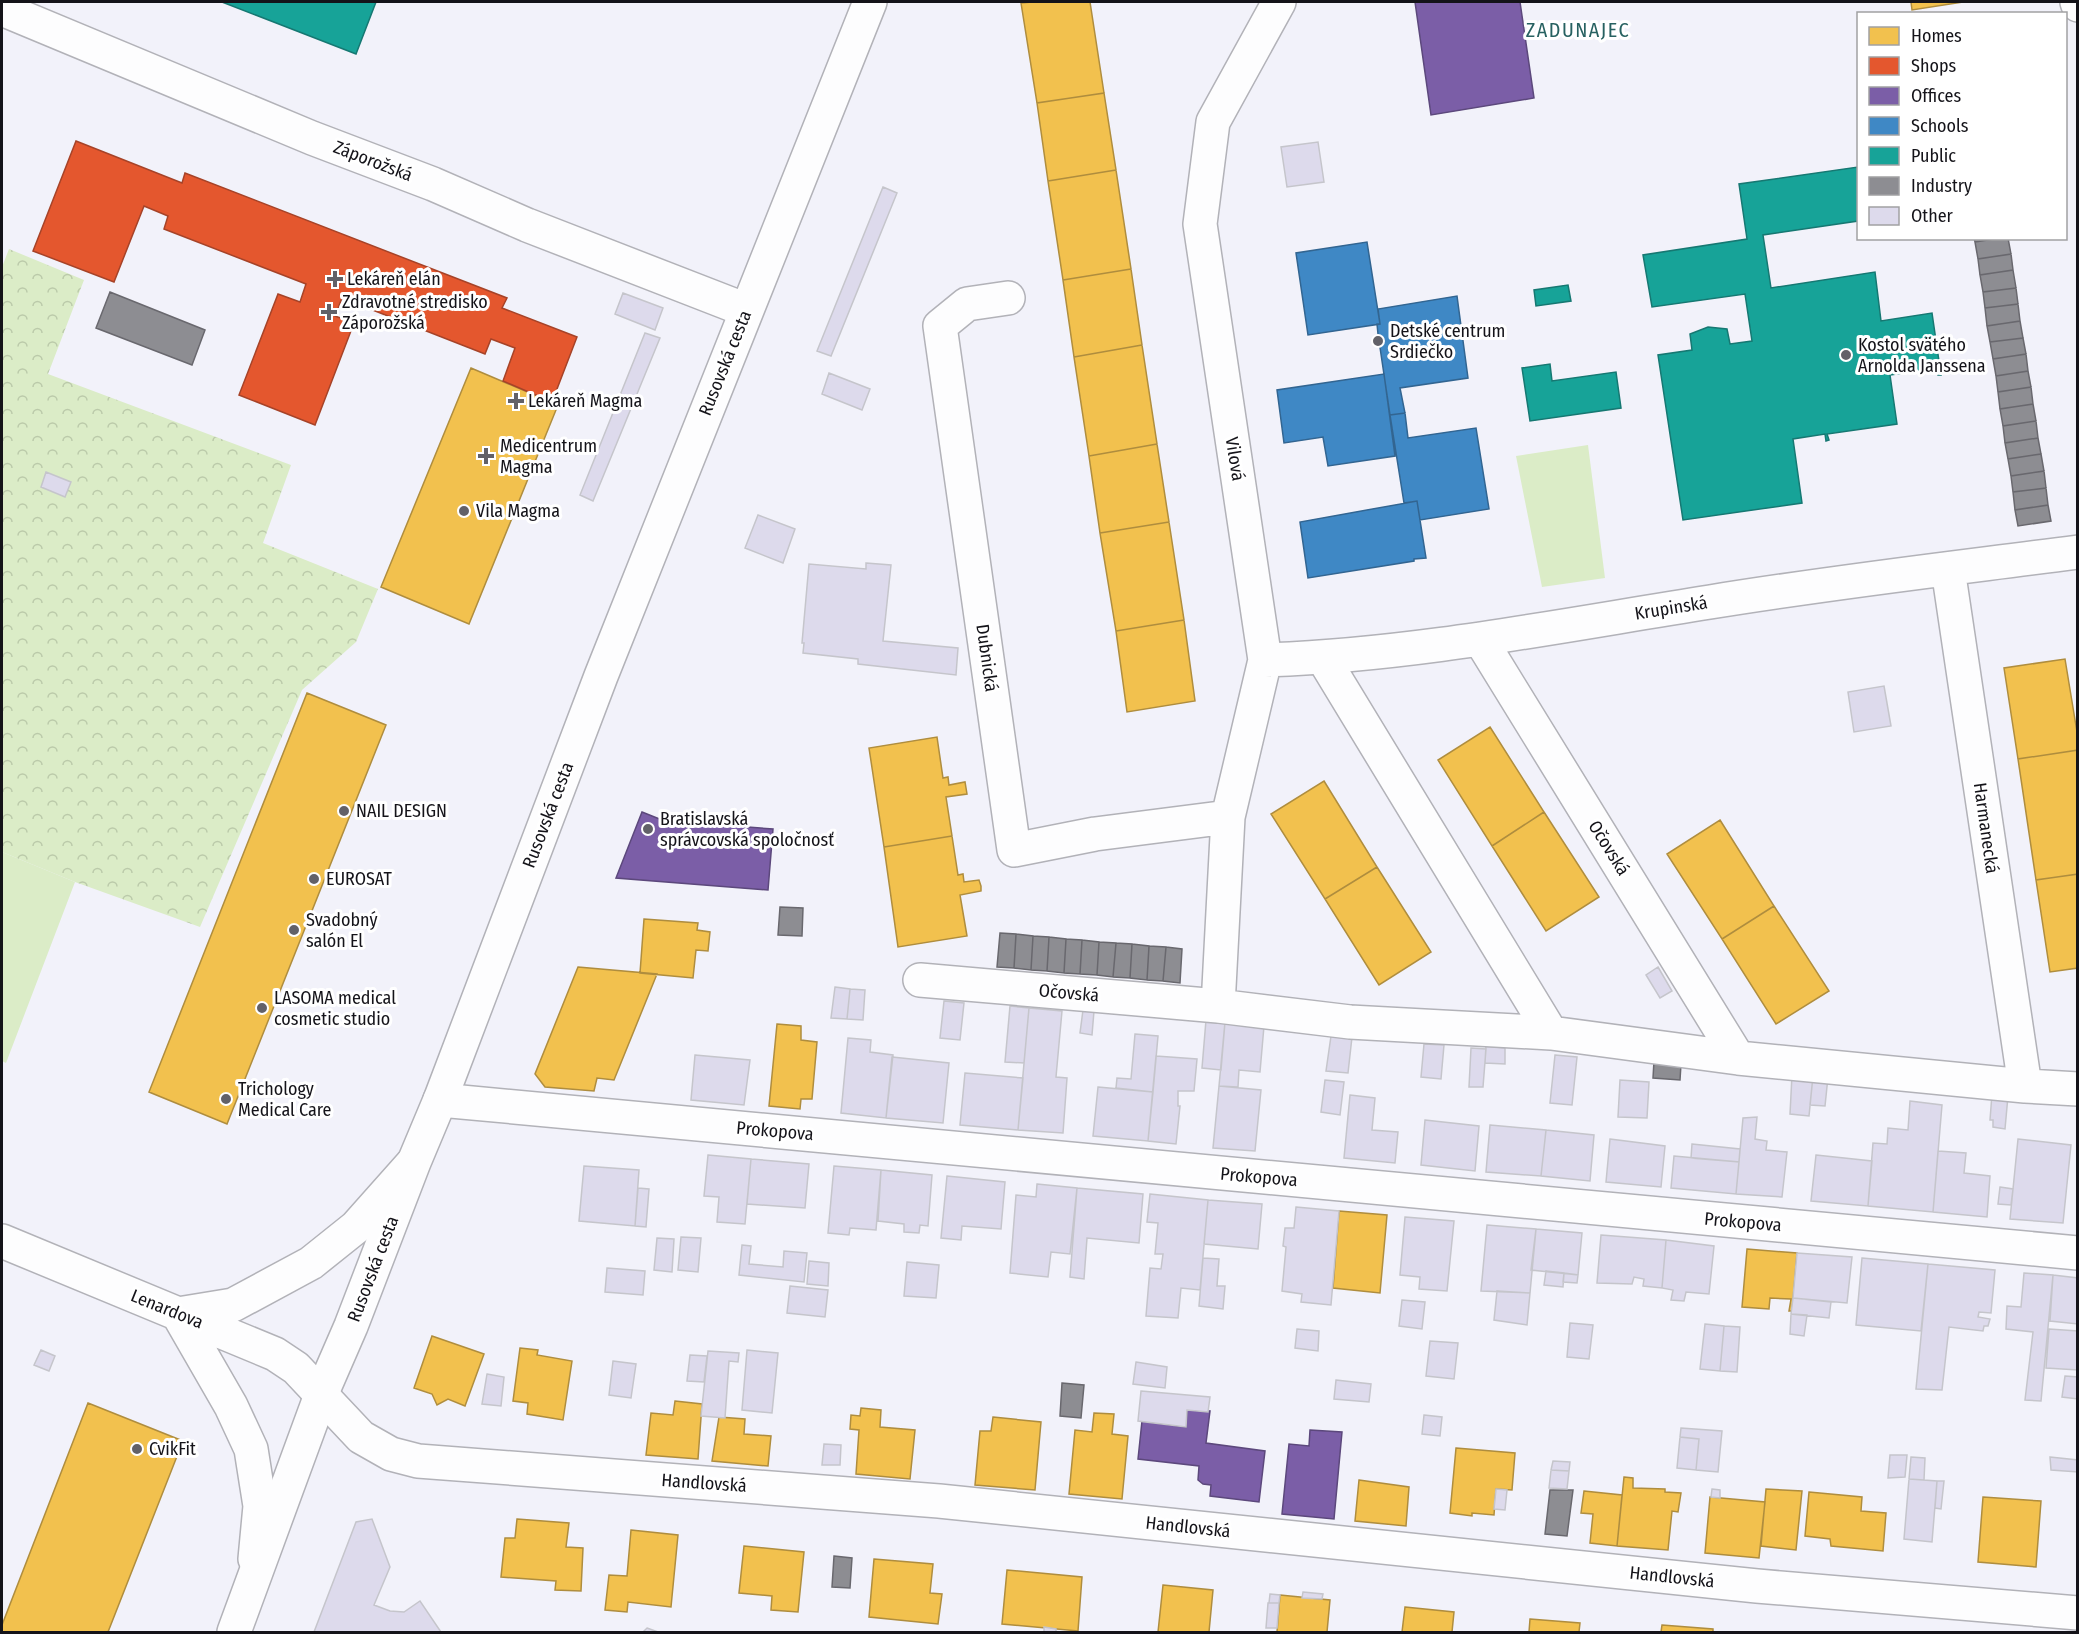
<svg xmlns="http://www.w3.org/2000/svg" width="2079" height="1634" font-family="'Fira Sans Condensed',sans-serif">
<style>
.grass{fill:#dbecc7}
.forest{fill:url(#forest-crowns)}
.homes{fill:#f2c14e;stroke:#af8d3e;stroke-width:1.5}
.shops{fill:#e4572e;stroke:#a64328;stroke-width:1.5}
.offices{fill:#7b5ea7;stroke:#5c487c;stroke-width:1.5}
.schools{fill:#3f88c5;stroke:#326591;stroke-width:1.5}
.public{fill:#17a398;stroke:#167872;stroke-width:1.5}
.industry{fill:#8d8d92;stroke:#69686e;stroke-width:1.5}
.building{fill:#dddaec;stroke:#c5c5cb;stroke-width:1.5}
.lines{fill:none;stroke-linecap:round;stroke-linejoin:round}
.minor-casing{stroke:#b2b2b8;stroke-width:36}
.tertiary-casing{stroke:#b2b2b8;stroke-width:36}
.minor{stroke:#fdfdfe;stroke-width:33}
.tertiary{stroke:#fdfdfe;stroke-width:33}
.poi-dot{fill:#626168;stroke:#fff;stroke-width:2}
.labels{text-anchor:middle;stroke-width:6;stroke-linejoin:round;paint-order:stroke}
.street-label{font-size:18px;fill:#141319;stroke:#fff}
.poi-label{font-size:18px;fill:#141319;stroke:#fff;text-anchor:start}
.neighbourhood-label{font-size:20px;letter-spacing:1.5px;fill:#276161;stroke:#fff}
</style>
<defs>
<pattern id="forest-crowns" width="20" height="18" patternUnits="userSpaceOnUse" patternTransform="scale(1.5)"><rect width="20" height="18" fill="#dbecc7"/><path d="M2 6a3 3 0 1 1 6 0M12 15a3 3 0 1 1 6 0" fill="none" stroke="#bbcaaa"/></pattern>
</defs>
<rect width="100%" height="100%" fill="#f2f2fa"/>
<path class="grass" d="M1588,445L1605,578L1542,587L1516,456Z
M2,852L75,882L6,1063L2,1061Z"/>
<path class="forest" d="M9,249L84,280L48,374L291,465L263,543L378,589L356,642L302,690L200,927L75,882L2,852V267Z"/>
<path class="homes" d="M1032,2H1090L1104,93L1037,103L1021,3Z
M1911,2H1963L1912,10Z
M1104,93L1116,170L1048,181L1037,103Z
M1116,170L1131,269L1063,280L1048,181Z
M1131,269L1142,345L1074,357L1063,280Z
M1142,345L1157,444L1089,456L1074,357Z
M471,368L558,405L469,624L381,587Z
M1157,444L1169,522L1100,533L1089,456Z
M1169,522L1184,620L1116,631L1100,533Z
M1184,620L1195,701L1127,712L1116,631Z
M2065,659L2078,738V750L2018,759L2004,668Z
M307,693L386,725L227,1124L149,1092Z
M1490,727L1544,812L1492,846L1438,760Z
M937,737L943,778L948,777L949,785L965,782L967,794L946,797L952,836L884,847L869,748Z
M2078,750V874L2036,880L2018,759Z
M1324,781L1377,867L1325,899L1271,814Z
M1544,812L1599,897L1546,931L1492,846Z
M1720,820L1774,906L1722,939L1667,854Z
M952,836L958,875L963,874L964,882L979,880L981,886V891L960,895L967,936L898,947L884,847Z
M1377,867L1431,952L1379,985L1325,899Z
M2078,874V968L2050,972L2036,880Z
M1774,906L1829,991L1776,1024L1722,939Z
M644,919L698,923L697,930L710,932L708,951L696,950L693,978L640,973Z
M578,967L657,974L614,1080L597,1078L594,1091L545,1087L535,1074Z
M777,1024L801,1026V1040L817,1042L812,1099H801L800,1109L769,1106Z
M1339,1211L1387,1215L1380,1293L1333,1288Z
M1747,1249L1797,1253L1792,1311H1789L1791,1299L1770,1298L1769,1309L1742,1307Z
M432,1336L484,1354L465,1406L448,1399L437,1405L432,1394L414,1388Z
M520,1348L538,1350L537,1355L572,1361L563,1420L527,1414L528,1403L513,1401Z
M675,1401L702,1404L698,1459L646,1455L651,1413L673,1415Z
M88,1403L183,1441L108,1632H2V1625Z
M861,1408L881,1410L880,1427L915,1430L910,1479L856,1474L859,1430L850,1429L851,1415L860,1416Z
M1094,1413L1114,1414L1112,1434L1128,1436L1122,1499L1069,1494L1075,1430L1092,1432Z
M719,1417L745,1419L744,1434L771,1436L768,1466L712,1461Z
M993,1417L1041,1422L1035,1490L975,1485L980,1431H991Z
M1456,1448L1515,1453L1512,1490L1496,1489L1494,1515L1472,1513V1516L1450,1513Z
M1624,1477L1633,1478V1488L1665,1489V1492L1681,1493L1678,1512L1672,1511L1668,1550L1617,1546Z
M1359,1480L1409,1487L1406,1526L1355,1521Z
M1766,1489L1802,1491L1796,1550L1761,1546Z
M1584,1491L1622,1495L1617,1546L1590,1543L1593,1514L1581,1513Z
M1809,1492L1862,1497L1861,1511L1886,1513L1883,1551L1831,1546L1830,1539L1805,1536Z
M1710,1497L1765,1502L1759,1558L1705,1553Z
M1983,1497L2041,1501L2036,1567L1978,1562Z
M517,1519L569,1523L566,1547L583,1548L581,1591L555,1590L556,1581L501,1577L505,1538H515Z
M631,1530L678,1535L671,1607L628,1602L627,1612L605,1610L609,1575L627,1576Z
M744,1546L804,1552L798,1612L771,1610L772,1596L739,1593Z
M874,1559L933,1564L930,1593L942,1594L938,1624L869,1617Z
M1007,1570L1082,1577L1078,1631L1002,1624Z
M1163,1585L1213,1590L1209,1632H1158Z
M1280,1595L1330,1600L1327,1632H1277Z
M1405,1607L1454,1612L1452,1632H1402Z
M1530,1619L1580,1623L1579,1632H1529Z
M1662,1625L1713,1629V1632H1661Z"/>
<path class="shops" d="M76,141L182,183L185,173L507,298L502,308L577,337L552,402L503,381L515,348L491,339L485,354L342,298L335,316L354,323L315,425L239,395L278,294L300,302L306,284L164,229L168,216L144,206L114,282L33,251Z"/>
<path class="offices" d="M1415,2H1520L1534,98L1431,115Z
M642,812L662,820L683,821L688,815L696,813L703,815L708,824L773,829L768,890L616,878Z
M1187,1410L1210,1411L1206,1443L1265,1451L1259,1502L1210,1496L1211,1485L1203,1484L1198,1480L1199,1466L1138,1459L1142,1421L1186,1427Z
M1310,1430L1342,1432L1334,1519L1282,1514L1289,1444L1309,1446Z"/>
<path class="schools" d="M1367,242L1380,324L1308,335L1296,253Z
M1457,296L1468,378L1400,388L1405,413L1390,415L1378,334L1377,324H1380L1378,309Z
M1384,374L1395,456L1328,466L1323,437L1284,443L1277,390Z
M1405,413L1408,438L1476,428L1489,509L1420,520L1417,501L1404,503L1390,415Z
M1417,501L1426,558L1414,559V561L1308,578L1300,522Z"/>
<path class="public" d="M222,2H376L356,54Z
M1858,167V221L1763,235L1771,288L1875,272L1881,321L1932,313L1941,375H1938L1937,368L1890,375L1897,424L1827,434L1829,440L1826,441L1825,434L1793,439L1802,503L1683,520L1658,355L1692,350L1690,334L1708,327L1727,329L1730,344L1752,341L1745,294L1652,307L1643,255L1747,239L1739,184Z
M1568,285L1571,301L1536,306L1534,290Z
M1550,364L1552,381L1616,372L1621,408L1530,421L1522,368Z"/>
<path class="industry" d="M1974,238H2000L1975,242Z
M2000,238H2008L2011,254L1978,259L1975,242Z
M2011,254L2013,270L1980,275L1978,259Z
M2013,270L2016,288L1983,292L1980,275Z
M2016,288L2018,304L1985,308L1983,292Z
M110,292L205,330L192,365L96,328Z
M2018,304L2020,321L1987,326L1985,308Z
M2020,321L2023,338L1990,342L1987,326Z
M2023,338L2026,354L1993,359L1990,342Z
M2026,354L2028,371L1996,376L1993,359Z
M2028,371L2031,387L1998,392L1996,376Z
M2031,387L2033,404L2000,409L1998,392Z
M2033,404L2036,421L2003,426L2000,409Z
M2036,421L2038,438L2005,443L2003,426Z
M2038,438L2041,454L2008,459L2005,443Z
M2041,454L2044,471L2011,476L2008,459Z
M2044,471L2046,488L2013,492L2011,476Z
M2046,488L2048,505L2015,510L2013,492Z
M2048,505L2051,521L2018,526L2015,510Z
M780,907L803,908L802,936L778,935Z
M1000,933L1016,934L1014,968L997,967Z
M1016,934L1033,936L1031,970L1014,968Z
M1033,936L1049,937L1047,971L1031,970Z
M1049,937L1066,939L1064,973L1047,971Z
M1066,939L1082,940L1080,974L1064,973Z
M1082,940L1099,942L1097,975L1080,974Z
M1099,942L1116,943L1113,977L1097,975Z
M1116,943L1132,944L1130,978L1113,977Z
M1132,944L1149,946L1147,980L1130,978Z
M1149,946L1166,947L1163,981L1147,980Z
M1166,947L1182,949L1180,983L1163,981Z
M1654,1061L1681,1064L1680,1080L1653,1078Z
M1062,1383L1084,1385L1081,1418L1060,1416Z
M1550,1490H1573L1567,1536L1545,1534Z
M834,1556L852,1558L850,1588L832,1587Z"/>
<path class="building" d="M1318,142L1324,182L1287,187L1281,147Z
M883,187L897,193L831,356L817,351Z
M623,293L663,308L655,330L615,314Z
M645,333L660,338L593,501L580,495Z
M829,373L870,389L862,410L822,394Z
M46,472L71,482L65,497L41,487Z
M758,515L795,529L783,563L745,548Z
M866,563L891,565L883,641L958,648L956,675L858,664V659L803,653L804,643H802L809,564L866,569Z
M1884,686L1891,726L1854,732L1848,692Z
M1658,967L1672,991L1660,998L1646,975Z
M835,987L850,989L847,1019L831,1018Z
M850,989L865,990L863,1020L847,1019Z
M944,1001L964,1003L960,1040L940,1038Z
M1010,1006L1029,1008L1024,1063L1005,1062Z
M1029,1008L1062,1011L1056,1077L1067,1078L1063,1133L1018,1130Z
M1083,1010L1094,1011L1092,1035L1080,1033Z
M1206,1020L1225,1022L1221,1070L1202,1068Z
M1225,1022L1264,1026L1260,1072L1239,1070L1238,1087L1219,1086Z
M1135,1034L1158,1036L1153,1092L1116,1088L1117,1078L1131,1079Z
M1331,1036L1352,1037L1348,1073L1326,1071Z
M848,1038L871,1040L870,1052L893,1055L886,1118L841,1113Z
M1424,1044L1444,1045L1441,1079L1421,1077Z
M1486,1046L1505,1048V1064L1485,1063Z
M1471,1048L1486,1049L1483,1087H1469Z
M695,1055L750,1060L744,1105L691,1100Z
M1555,1055L1577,1057L1572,1105L1550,1103Z
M1156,1056L1197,1059L1194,1091H1178V1106H1180L1176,1144L1148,1141Z
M892,1057L949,1063L943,1123L886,1118Z
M965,1073L1023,1078L1018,1130L960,1125Z
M1792,1075L1813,1076L1809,1116L1790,1114Z
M1813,1076L1828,1077L1825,1106L1810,1105Z
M1325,1080L1344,1082L1340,1115L1321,1112Z
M1620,1080L1649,1082L1647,1118L1618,1117Z
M1219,1086L1261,1090L1255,1151L1213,1148Z
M1098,1087L1153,1092L1148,1141L1093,1136Z
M1992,1094L2008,1096L2005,1129L1993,1127V1120H1990Z
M1350,1095L1375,1098L1372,1130L1398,1132L1395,1163L1344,1158Z
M1910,1101L1942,1105L1933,1212L1868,1206L1873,1143L1887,1144L1888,1128L1908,1130Z
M1757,1117L1755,1139L1767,1141L1766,1150L1787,1152L1782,1197L1736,1194L1743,1118Z
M1425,1120L1479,1126L1475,1171L1421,1165Z
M1490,1125L1546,1130L1541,1176L1486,1172Z
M1546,1130L1594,1135L1590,1181L1541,1176Z
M1610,1139L1665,1146L1661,1187L1606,1182Z
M2018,1139L2071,1145L2063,1223L2010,1219Z
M1692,1144L1740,1149L1739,1162L1691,1158Z
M1938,1151L1966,1153L1964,1173L1990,1176L1987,1217L1933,1212Z
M708,1155L751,1159L745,1224L717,1222L719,1197L704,1196Z
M1816,1155L1872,1161L1868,1206L1811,1201Z
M1674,1156L1739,1162L1736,1194L1671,1188Z
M751,1159L809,1164L805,1208L747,1204Z
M584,1166L639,1170L635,1226L579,1221Z
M834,1166L881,1170L876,1230L850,1228L849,1235L828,1233Z
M881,1170L932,1175L928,1226L920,1225L919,1233L904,1232V1224L878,1221Z
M947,1176L1005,1182L1001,1229L962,1226L961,1240L941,1238Z
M1037,1184L1077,1188L1070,1254L1051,1252L1048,1277L1010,1273L1016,1195L1036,1197Z
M2000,1187L2013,1189L2011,1205L1998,1204Z
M638,1188L649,1189L646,1227L635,1226Z
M1077,1188L1143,1194L1139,1243L1087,1238L1084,1279L1070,1277Z
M1150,1194L1208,1200L1200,1290L1181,1288L1178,1318L1146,1316L1150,1268L1161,1269L1163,1254H1155L1158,1223L1147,1222Z
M1208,1200L1262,1204L1258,1249L1204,1244Z
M1296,1207L1339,1211L1331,1305L1301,1302L1302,1294L1282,1291L1286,1247L1283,1246L1285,1228H1294Z
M1405,1217L1454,1221L1447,1291L1419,1289L1420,1277L1400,1275Z
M1487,1225L1536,1229L1530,1293L1481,1291Z
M1536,1229L1582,1233L1578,1275L1531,1270Z
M1601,1235L1666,1240L1662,1288L1643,1286L1644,1279L1634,1277L1632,1284L1597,1283Z
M681,1237L701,1238L698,1272L678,1270Z
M657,1238L674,1239L672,1272L654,1270Z
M1666,1240L1714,1246L1709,1294L1686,1292L1684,1301L1671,1300L1673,1290L1662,1288Z
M742,1245L751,1246L749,1264L783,1267L784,1251L807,1253L804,1282L739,1275Z
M1797,1253L1852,1257L1847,1303L1793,1298Z
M1203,1258L1219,1259L1217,1286H1225L1223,1309L1199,1306Z
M1862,1258L1928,1264L1921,1331L1856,1325Z
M809,1261L829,1263L828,1286L807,1284Z
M907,1262L939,1265L936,1298L904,1296Z
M1928,1264L1995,1270L1991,1313L1979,1312L1978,1317L1990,1319L1988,1326H1984L1983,1331L1949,1327L1942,1390L1916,1389Z
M607,1268L645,1271L643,1295L605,1292Z
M1546,1271L1564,1273L1563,1287L1544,1285Z
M1564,1273L1578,1275L1577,1283L1563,1282Z
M2024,1273L2053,1275L2041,1401L2025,1400L2033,1332L2006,1329L2007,1306L2021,1307Z
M2053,1275L2078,1278V1324L2050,1321Z
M790,1286L828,1290L825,1317L787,1313Z
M1497,1291L1530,1293L1527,1325L1494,1320Z
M1793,1298L1831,1302L1829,1318L1791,1314Z
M1402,1300L1425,1302L1422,1329L1399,1326Z
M1791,1314L1807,1315L1804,1336L1790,1334Z
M1570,1323L1593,1325L1589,1359L1567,1357Z
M1705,1324L1724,1326L1720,1371L1700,1369Z
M1724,1326L1740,1327L1737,1372L1720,1371Z
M1297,1329L1319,1331L1318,1351L1295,1348Z
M2049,1329L2078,1331V1370L2046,1368Z
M1430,1341L1458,1343L1454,1379L1426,1376Z
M41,1350L55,1356L49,1371L34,1365Z
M747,1350L778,1353L772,1413L742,1410Z
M708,1351L739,1353L738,1362L729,1361L725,1418L701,1416Z
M690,1355L707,1356L704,1382L687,1381Z
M613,1361L636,1364L631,1398L609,1395Z
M1136,1362L1167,1367L1165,1388L1133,1384Z
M487,1374L504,1377L501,1406L482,1404Z
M2065,1376L2078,1377V1399L2062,1397Z
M1336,1380L1371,1384L1369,1402L1334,1399Z
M1141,1391L1210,1397L1208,1412L1187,1410L1186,1427L1138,1421Z
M1424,1415L1442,1417L1440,1436L1422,1434Z
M1681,1428L1722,1431L1718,1472L1696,1470L1699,1439L1680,1437Z
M1680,1437L1699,1439L1696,1470L1677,1468Z
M824,1444L841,1445L840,1465H822Z
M1890,1455H1907L1905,1477L1888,1478Z
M1911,1457L1925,1458L1924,1480L1909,1479Z
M2050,1457L2078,1460V1472L2051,1470Z
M1553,1461L1570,1462L1569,1471L1551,1470Z
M1551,1470L1569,1471L1567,1489L1549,1488Z
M1909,1479L1937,1481L1932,1542L1904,1539Z
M1937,1481H1944L1941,1509L1935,1508Z
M1496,1489L1507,1490L1505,1510L1494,1509Z
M1712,1489L1720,1490V1498L1711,1497Z
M372,1519L390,1567L374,1605L390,1611L404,1612L420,1601L441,1632H314L356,1522Z
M1303,1592L1323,1594L1322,1599L1302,1598Z
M1270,1594L1280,1595L1279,1603H1269Z
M1268,1603H1279L1277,1628H1266Z
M1044,1627L1056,1629V1632H1044Z
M647,1628L658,1632H643Z"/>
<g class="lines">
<defs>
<path id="minor" d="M1279,2L1213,122L1200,224L1265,660L1228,817L1218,1006L1350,1022L1551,1033L1738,1058L2025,1086L2078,1089
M2077,2L2078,5
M2,9L312,138L433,184L527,225L746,310
M1008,298L967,304L940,326L1014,850L1095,834L1228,817
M1948,569L2025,1086
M1480,639L1738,1058
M1323,658L1551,1033
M1265,660C1414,655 1563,625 1710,602C1832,582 1955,568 2078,552
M920,980L1218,1006
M440,1100L2078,1253
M2,1241L275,1354L296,1368L361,1437L391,1454L418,1461L939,1501L1757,1586L2078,1613
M178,1314L233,1305L311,1263L356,1227L412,1164
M178,1314L231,1406L251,1449L260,1506L255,1559"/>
<path id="tertiary" d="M234,1632L321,1395L351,1326L414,1162L440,1100L601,676L870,2"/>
</defs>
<use href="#minor" class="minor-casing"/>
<use href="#tertiary" class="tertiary-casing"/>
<use href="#minor" class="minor"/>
<use href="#tertiary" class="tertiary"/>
</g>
<g class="poi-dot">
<path d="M332 270h6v6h6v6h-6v6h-6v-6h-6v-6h6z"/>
<path d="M326 303h6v6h6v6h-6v6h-6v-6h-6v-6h6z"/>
<circle cx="1378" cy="341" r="6"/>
<circle cx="1846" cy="355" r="6"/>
<path d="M513 392h6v6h6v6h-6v6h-6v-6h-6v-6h6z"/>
<path d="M483 447h6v6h6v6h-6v6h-6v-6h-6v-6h6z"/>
<circle cx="464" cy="511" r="6"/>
<circle cx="344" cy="811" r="6"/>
<circle cx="648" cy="829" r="6"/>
<circle cx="314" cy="879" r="6"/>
<circle cx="294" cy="930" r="6"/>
<circle cx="262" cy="1008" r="6"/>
<circle cx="226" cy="1099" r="6"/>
<circle cx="137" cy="1449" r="6"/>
</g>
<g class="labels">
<g class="street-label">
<text transform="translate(373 161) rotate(21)" y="6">Záporožská</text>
<text transform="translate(725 363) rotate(-68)" y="6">Rusovská cesta</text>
<text transform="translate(1235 459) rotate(81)" y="6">Vilová</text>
<text transform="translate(1671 608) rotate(-9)" y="6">Krupinská</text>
<text transform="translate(987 658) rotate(82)" y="6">Dubnická</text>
<text transform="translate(548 815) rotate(-69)" y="6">Rusovská cesta</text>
<text transform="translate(1986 828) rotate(82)" y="6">Harmanecká</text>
<text transform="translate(1609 848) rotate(58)" y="6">Očovská</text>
<text transform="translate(1069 993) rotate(5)" y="6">Očovská</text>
<text transform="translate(775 1131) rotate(5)" y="6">Prokopova</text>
<text transform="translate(1259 1177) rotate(5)" y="6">Prokopova</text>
<text transform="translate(1743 1222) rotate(5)" y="6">Prokopova</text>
<text transform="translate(373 1269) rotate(-69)" y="6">Rusovská cesta</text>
<text transform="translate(167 1309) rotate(22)" y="6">Lenardova</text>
<text transform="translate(704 1483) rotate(4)" y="6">Handlovská</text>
<text transform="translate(1188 1527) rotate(6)" y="6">Handlovská</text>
<text transform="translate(1672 1577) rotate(6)" y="6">Handlovská</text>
</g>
<g class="poi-label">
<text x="347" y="285">Lekáreň elán</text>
<text x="342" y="308">Zdravotné stredisko<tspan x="342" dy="21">Záporožská</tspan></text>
<text x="1390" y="337">Detské centrum<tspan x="1390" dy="21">Srdiečko</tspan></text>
<text x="1858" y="351">Kostol svätého<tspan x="1858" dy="21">Arnolda Janssena</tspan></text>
<text x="528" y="407">Lekáreň Magma</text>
<text x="500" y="452">Medicentrum<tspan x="500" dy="21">Magma</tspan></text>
<text x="476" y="517">Vila Magma</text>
<text x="356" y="817">NAIL DESIGN</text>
<text x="660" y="825">Bratislavská<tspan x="660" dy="21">správcovská spoločnosť</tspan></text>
<text x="326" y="885">EUROSAT</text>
<text x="306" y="926">Svadobný<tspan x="306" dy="21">salón El</tspan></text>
<text x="274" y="1004">LASOMA medical<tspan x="274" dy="21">cosmetic studio</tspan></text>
<text x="238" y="1095">Trichology<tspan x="238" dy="21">Medical Care</tspan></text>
<text x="149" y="1455">CvikFit</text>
</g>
<g class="neighbourhood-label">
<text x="1578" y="37">ZADUNAJEC</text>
</g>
</g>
<rect width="2079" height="1634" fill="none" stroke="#141319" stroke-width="6"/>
<rect x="1857" y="12" width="210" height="228" fill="#ffffff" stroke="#a1a1a3" stroke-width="1.5"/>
<rect x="1869" y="27" width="30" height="18" fill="#f2c14e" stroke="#a1a1a3" stroke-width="1.5"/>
<text x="1911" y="42" font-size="18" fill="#141319">Homes</text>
<rect x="1869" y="57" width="30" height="18" fill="#e4572e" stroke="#a1a1a3" stroke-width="1.5"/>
<text x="1911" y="72" font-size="18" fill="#141319">Shops</text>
<rect x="1869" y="87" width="30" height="18" fill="#7b5ea7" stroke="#a1a1a3" stroke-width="1.5"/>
<text x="1911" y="102" font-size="18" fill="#141319">Offices</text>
<rect x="1869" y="117" width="30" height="18" fill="#3f88c5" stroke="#a1a1a3" stroke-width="1.5"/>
<text x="1911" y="132" font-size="18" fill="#141319">Schools</text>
<rect x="1869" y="147" width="30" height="18" fill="#17a398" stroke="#a1a1a3" stroke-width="1.5"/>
<text x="1911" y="162" font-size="18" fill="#141319">Public</text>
<rect x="1869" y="177" width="30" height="18" fill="#8d8d92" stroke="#a1a1a3" stroke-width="1.5"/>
<text x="1911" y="192" font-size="18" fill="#141319">Industry</text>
<rect x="1869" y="207" width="30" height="18" fill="#dddaec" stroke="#a1a1a3" stroke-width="1.5"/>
<text x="1911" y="222" font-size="18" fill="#141319">Other</text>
</svg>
